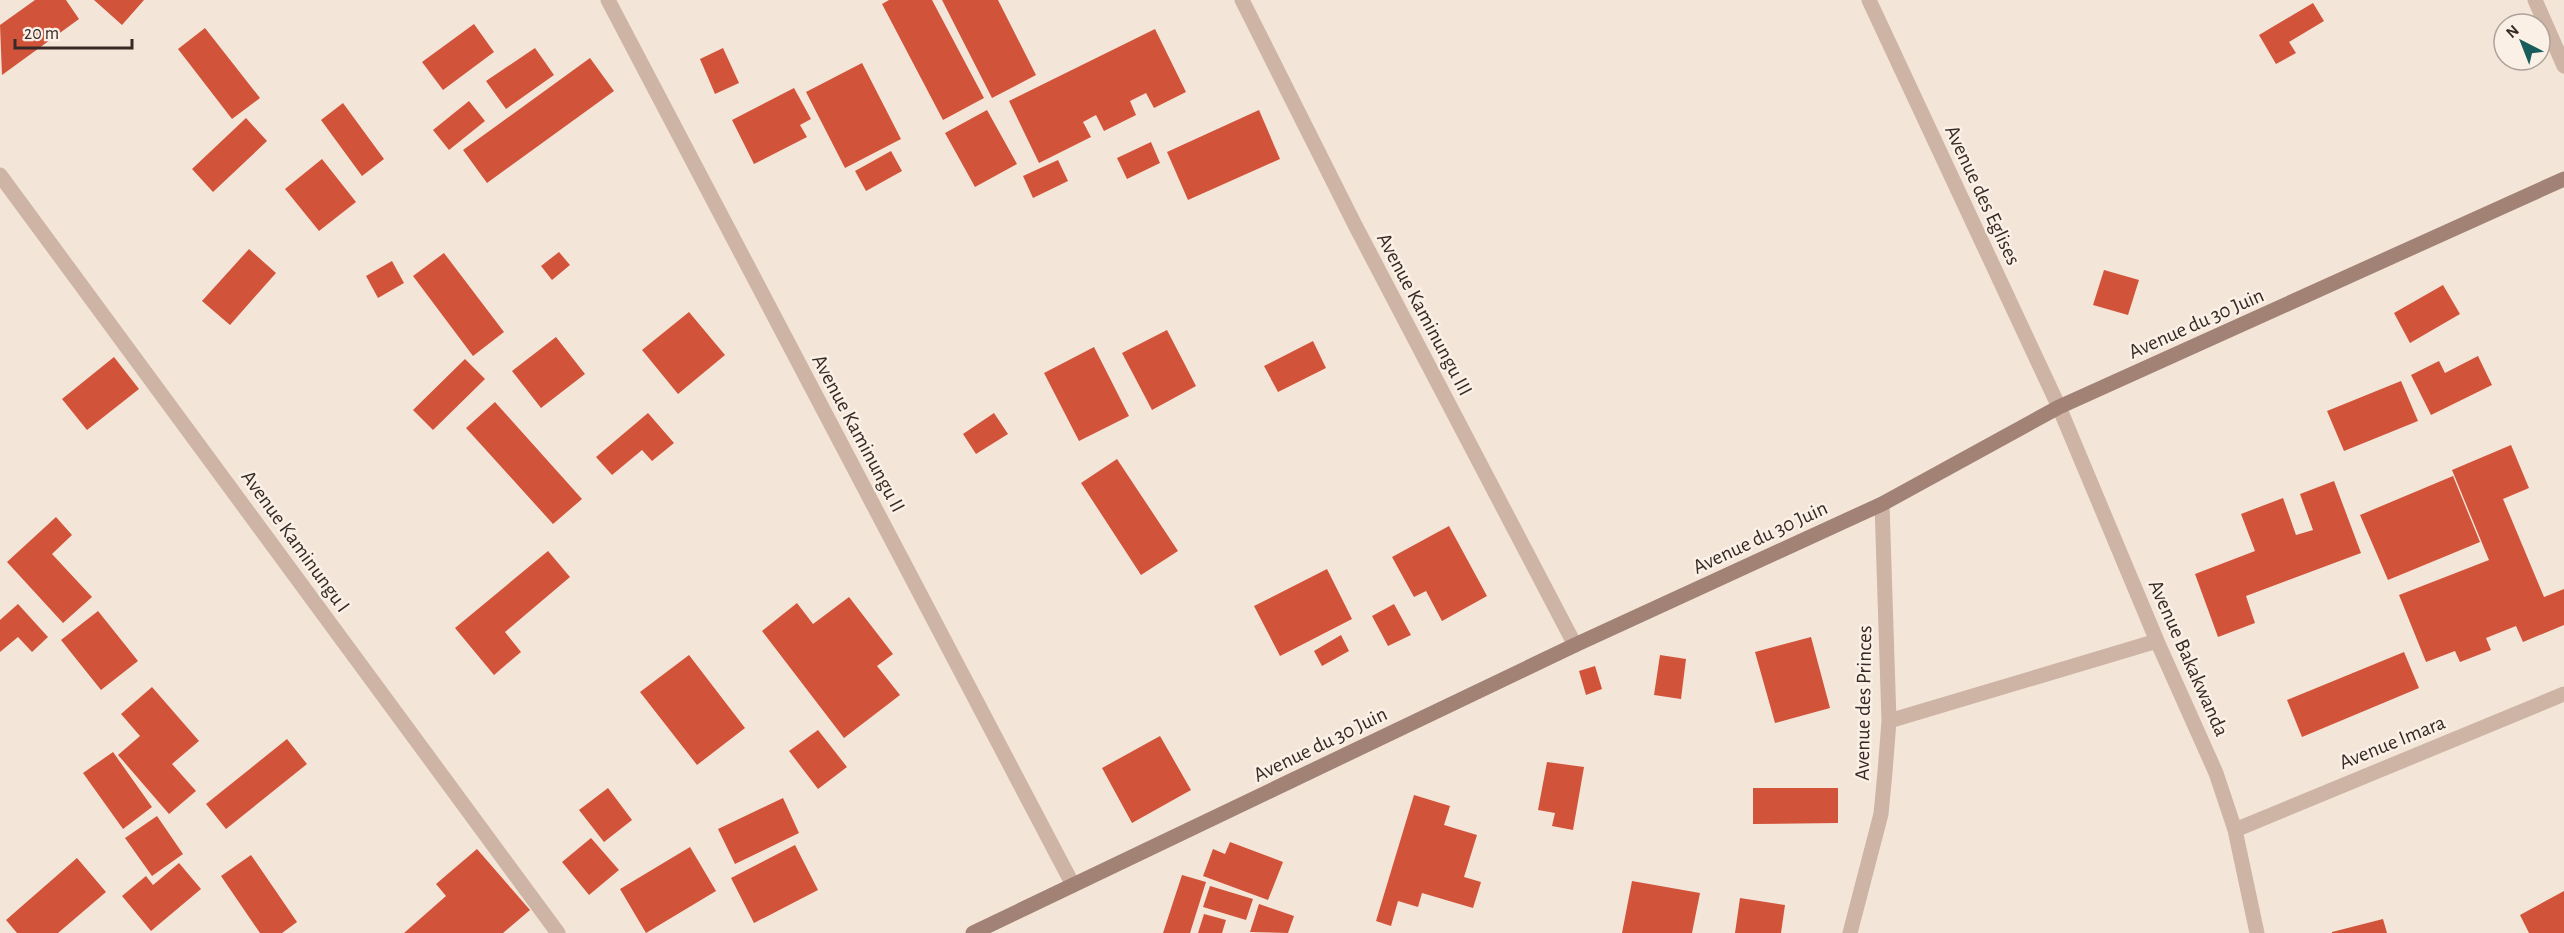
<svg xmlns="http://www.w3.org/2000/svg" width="2564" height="933" font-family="'Alegreya Sans',sans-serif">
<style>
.building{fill:#d1543a}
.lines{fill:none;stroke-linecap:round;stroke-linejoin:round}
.street{stroke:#cdb4a4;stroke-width:15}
.secondary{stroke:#a18275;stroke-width:15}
.labels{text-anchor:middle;stroke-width:5;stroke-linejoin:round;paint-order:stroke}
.street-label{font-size:21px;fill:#372a26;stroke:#fbf0e6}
</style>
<rect width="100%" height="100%" fill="#f4e5d9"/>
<path class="building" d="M35,0H66L79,19L2,75L0,25Z
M94,0H144L122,25Z
M889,0H932L984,98L943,120L882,4Z
M942,0H998L1036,75L992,98Z
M2313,3L2324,21L2289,42L2296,53L2276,64L2259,35Z
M474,24L494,52L443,90L422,62Z
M205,28L260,98L232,119L178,49Z
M1155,29L1186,92L1154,108L1146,93L1130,101L1136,115L1104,131L1096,115L1083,122L1091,137L1039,163L1009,101Z
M535,48L554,75L506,109L486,81Z
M723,48L739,83L715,94L700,59Z
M590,58L614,91L487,183L463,150Z
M862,63L901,139L845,168L806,92Z
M794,88L811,119L800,125L807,137L754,164L732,120Z
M469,101L485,121L449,150L433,130Z
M343,103L384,159L362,176L321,120Z
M987,110L1017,164L975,187L945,133Z
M1259,110L1280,159L1188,200L1167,152Z
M246,118L267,141L213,192L192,169Z
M1151,142L1160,163L1127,179L1117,158Z
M891,151L902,171L866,191L855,171Z
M322,159L356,202L319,231L285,189Z
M1058,160L1068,181L1033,198L1023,176Z
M249,249L276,273L230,325L202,301Z
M559,252L570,265L552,280L541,266Z
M444,253L504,332L473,356L413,276Z
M392,261L404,283L378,298L366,276Z
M2104,270L2139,280L2128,315L2093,305Z
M2443,285L2460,314L2410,343L2394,313Z
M689,312L725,355L678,394L642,350Z
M1167,330L1196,386L1152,410L1122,353Z
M556,337L585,374L541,408L512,371Z
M1313,341L1326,368L1278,392L1264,366Z
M1094,347L1129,416L1079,441L1044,373Z
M2478,356L2492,385L2431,415L2411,375L2439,361L2445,373Z
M114,357L139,389L87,430L62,399Z
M465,359L485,379L433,430L413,410Z
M2401,381L2418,421L2344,451L2327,411Z
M495,402L582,499L553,524L466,428Z
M648,413L674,443L652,461L642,450L612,475L596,457Z
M994,413L1008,434L976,454L963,434Z
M2511,445L2529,488L2503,499L2544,597L2564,589V625L2523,642L2516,626L2486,638L2491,650L2460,662L2455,651L2426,662L2399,595L2489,560L2452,470Z
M1117,459L1178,551L1141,575L1081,483Z
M2453,476L2480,542L2388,580L2360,515Z
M2334,481L2361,553L2246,596L2255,623L2218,637L2195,574L2255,551L2241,514L2283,498L2296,535L2313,530L2300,494Z
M56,517L72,535L52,554L92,597L63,623L7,562Z
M1449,526L1487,596L1442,621L1426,591L1414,597L1392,557Z
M548,551L570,577L505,632L521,652L494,675L455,628Z
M1327,569L1352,619L1280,656L1254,606Z
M849,597L893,654L877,666L900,695L844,738L762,631L797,603L813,624Z
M18,604L48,637L32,652L18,637L0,652V620Z
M1394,604L1411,635L1388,646L1372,616Z
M98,611L138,661L101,690L61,640Z
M1341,635L1349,651L1322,666L1314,651Z
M1811,637L1830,708L1775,723L1755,652Z
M2404,652L2419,688L2302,737L2287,700Z
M689,655L745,728L697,765L640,692Z
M1660,655L1686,659L1681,699L1654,695Z
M1595,666L1602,689L1586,695L1579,671Z
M152,687L199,741L172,764L196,791L169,814L118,755L140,736L121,714Z
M818,730L847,767L818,789L789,751Z
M1160,736L1191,790L1132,823L1102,768Z
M287,739L307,764L226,829L206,804Z
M113,752L152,807L123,829L83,773Z
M1547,762L1584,767L1573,830L1552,826L1555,813L1538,810Z
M608,788L632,820L604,842L579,810Z
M1753,788H1838V823L1753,824Z
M1414,795L1450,806L1444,825L1477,835L1464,877L1481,882L1473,908L1422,893L1418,907L1398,901L1391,926L1376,921Z
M783,798L799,833L735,864L718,829Z
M157,816L183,854L152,876L125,838Z
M591,838L619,870L589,895L562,862Z
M1230,842L1283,862L1268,900L1203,876L1213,849L1225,854Z
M795,845L818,890L754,923L731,878Z
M690,847L716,891L646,933L620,889Z
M477,849L530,910L503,933H404L446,896L436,884Z
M251,855L297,922L282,933H260L221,876Z
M77,858L106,892L58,933H17L6,920Z
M179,863L201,889L151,931L122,896L146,876L153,885Z
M1182,875L1206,882L1190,933H1163Z
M1632,881L1700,893L1692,933H1622Z
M1210,886L1253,899L1246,920L1203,907Z
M2564,891V933H2529L2520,915Z
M1740,898L1785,905L1781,933H1735Z
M1259,904L1294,916L1288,933L1250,932Z
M1204,914L1226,920L1222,933H1198Z
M2383,919L2387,933H2332V932Z"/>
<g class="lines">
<path class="street" d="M608,0L1073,885
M1242,0L1355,225L1575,645
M1869,0L2059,407L2157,641L2216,773L2235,830L2257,933
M2535,0L2564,66
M0,175L558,933
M1889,721L2157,641
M2235,830L2564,694
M1850,933L1881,814L1885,772L1889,721L1882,504"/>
<path class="secondary" d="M973,933L1575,645L1882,504L2059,407L2564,179"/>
</g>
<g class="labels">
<g class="street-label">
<text transform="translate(1983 195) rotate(65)" y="7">Avenue des Eglises</text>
<text transform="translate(1425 314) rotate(62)" y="7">Avenue Kaminungu III</text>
<text transform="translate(2196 323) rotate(-24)" y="7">Avenue du 30 Juin</text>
<text transform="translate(859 433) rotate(62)" y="7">Avenue Kaminungu II</text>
<text transform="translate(1760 537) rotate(-25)" y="7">Avenue du 30 Juin</text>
<text transform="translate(296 541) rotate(54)" y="7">Avenue Kaminungu I</text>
<text transform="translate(2189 658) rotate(66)" y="7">Avenue Bakakwanda</text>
<text transform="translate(1863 703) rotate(-89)" y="7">Avenue des Princes</text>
<text transform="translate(2392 742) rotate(-22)" y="7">Avenue Imara</text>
<text transform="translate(1320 744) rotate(-26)" y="7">Avenue du 30 Juin</text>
</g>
</g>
<g transform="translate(2522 42) rotate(318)"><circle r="28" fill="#fbf0e6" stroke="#ada199" stroke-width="1.5"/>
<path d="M0-4.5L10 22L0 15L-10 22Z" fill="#185c5c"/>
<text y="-9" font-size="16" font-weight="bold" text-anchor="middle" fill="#372a26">N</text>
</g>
<path d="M15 39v9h117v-9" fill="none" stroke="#372a26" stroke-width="3"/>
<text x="24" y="39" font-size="18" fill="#372a26" stroke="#fbf0e6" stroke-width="4.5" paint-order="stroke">20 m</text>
</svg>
